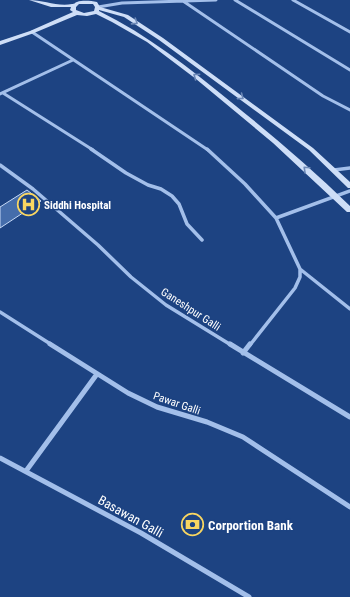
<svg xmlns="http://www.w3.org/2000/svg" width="350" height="597" font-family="'Roboto Condensed',sans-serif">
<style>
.building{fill:#456dab;stroke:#c7daf7}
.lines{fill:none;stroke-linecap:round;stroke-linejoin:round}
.street-far2{stroke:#a3bfea;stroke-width:3}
.street-far1{stroke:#a3bfea;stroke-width:3.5}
.street{stroke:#a3bfea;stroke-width:5}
.secondary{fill:#cedef7;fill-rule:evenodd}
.oneway{stroke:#6d89b7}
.labels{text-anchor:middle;stroke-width:3;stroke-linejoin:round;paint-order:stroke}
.poi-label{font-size:11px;font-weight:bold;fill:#fff;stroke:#1d4382;text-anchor:start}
.street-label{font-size:11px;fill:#fff;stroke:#1d4382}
.near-street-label{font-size:13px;fill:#fff;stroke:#1d4382}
.near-poi-label{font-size:13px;font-weight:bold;fill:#fff;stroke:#1d4382;text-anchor:start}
</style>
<rect width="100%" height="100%" fill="#1d4382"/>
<path class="building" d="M27,190L41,201L0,228V207Z"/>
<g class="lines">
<path class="street-far2" d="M235,0L350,70
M293,0L350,32
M183,1L323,96L350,110
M98,7L122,3L216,0
M32,32L208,150
M3,93L93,150
M0,94L73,60"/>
<path class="street-far1" d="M91,149L126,173L148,185L161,189L172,196L179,204L187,224L202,240
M207,149L245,184L276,218L300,269V277L295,288L250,345
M0,165L33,189L98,245L131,277L166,305L231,345
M334,170L350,168
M276,218L350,191
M300,269L350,309
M0,312L52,345"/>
<path class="street" d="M50,344L128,393L157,407L207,422L243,437L350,507
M230,344L350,417
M243,353L250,344
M0,458L141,533L249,597
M26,471L97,374"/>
<path class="secondary" d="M29,0C43,0 58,7 72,4C75,4 74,3 77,2C83,0 91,1 97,2L100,7L128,15L163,38L313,148L350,182V188H348L309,150L159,40L124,17L99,10V11C148,35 189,68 231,102C272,135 312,169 350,206V212H347L273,143L196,79L147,42L112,22L96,14L87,16L77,15L34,33L0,45V41L30,31L73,12L70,10L71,7H51ZM79,4H93L95,7L94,11L84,13L76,10V7Z"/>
</g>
<defs><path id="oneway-chevron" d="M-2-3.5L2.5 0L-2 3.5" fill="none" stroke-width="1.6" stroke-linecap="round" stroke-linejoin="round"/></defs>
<g class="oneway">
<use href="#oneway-chevron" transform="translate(135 22) rotate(33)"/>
<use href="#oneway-chevron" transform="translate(196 76) rotate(-144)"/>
<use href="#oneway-chevron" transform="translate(241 97) rotate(37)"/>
<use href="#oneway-chevron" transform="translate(306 169) rotate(-137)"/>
</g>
<defs>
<symbol id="hospital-ring" viewBox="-11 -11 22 22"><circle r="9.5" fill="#1d4382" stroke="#f9d661" stroke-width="1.5"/><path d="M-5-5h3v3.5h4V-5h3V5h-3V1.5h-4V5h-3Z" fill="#f9d661"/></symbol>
<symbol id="bank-ring" viewBox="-11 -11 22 22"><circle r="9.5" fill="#1d4382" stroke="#f9d661" stroke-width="1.5"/><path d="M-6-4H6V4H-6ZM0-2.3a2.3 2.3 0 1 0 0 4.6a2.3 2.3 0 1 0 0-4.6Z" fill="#f9d661"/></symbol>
</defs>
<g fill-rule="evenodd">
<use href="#hospital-ring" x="16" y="192" width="25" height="25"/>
<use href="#bank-ring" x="180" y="512" width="25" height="25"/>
</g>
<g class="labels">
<g class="poi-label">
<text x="44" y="209">Siddhi Hospital</text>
</g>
<g class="street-label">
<text transform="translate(191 309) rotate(33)" y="4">Ganeshpur Galli</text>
<text transform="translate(177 403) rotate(19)" y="4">Pawar Galli</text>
</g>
<g class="near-street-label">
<text transform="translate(131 516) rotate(29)" y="5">Basawan Galli</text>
</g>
<g class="near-poi-label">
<text x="208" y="530">Corportion Bank</text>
</g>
</g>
</svg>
